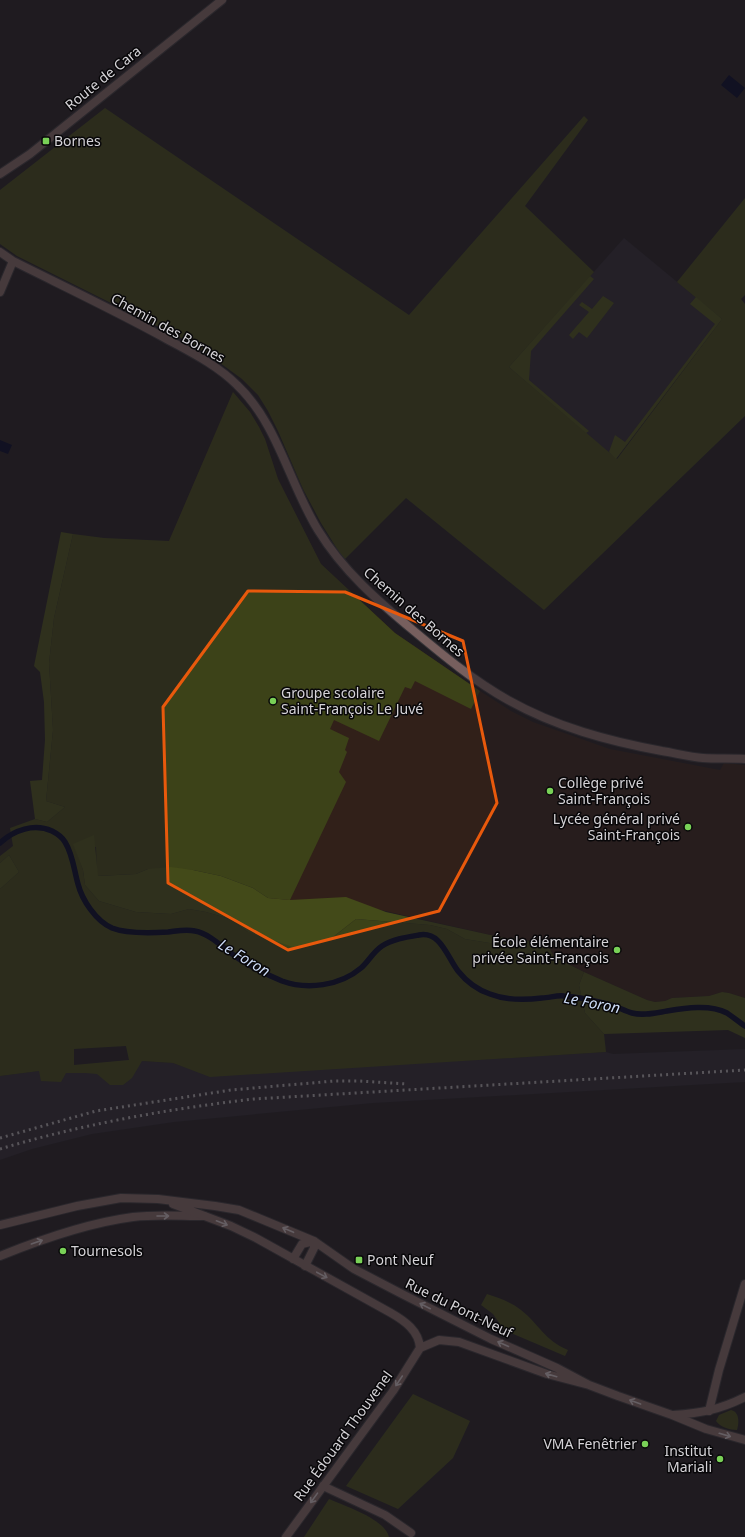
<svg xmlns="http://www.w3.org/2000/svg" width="745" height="1537" font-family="'Noto Sans',sans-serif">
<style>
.built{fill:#2a262f}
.education{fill:#312019}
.green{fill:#3c4218;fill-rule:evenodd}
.forest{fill:#434a19}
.water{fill:#000525}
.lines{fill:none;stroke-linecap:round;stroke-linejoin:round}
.stream{stroke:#000525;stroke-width:5.5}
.minor-casing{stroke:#38363a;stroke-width:10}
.tertiary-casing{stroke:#38363a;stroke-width:10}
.minor{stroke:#775f5e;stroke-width:8}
.tertiary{stroke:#775f5e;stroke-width:8}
.rail{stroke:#9c9a9e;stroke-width:3;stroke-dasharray:2 4;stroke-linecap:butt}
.oneway{stroke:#b9b0b3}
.marked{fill:none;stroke:#e8590c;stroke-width:3;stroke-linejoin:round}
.poi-dot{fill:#79d157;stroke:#080709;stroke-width:1.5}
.labels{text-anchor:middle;stroke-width:3;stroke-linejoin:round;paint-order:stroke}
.street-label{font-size:14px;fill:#d5d3d7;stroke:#080709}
.poi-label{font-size:14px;fill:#d5d3d7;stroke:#080709;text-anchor:start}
.water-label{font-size:15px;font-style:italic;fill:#cddcf7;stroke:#080709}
</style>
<rect width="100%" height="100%" fill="#1f1c21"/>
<path class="built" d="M624,238L722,319L616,459L509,367Z
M745,1049V1082L373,1103L174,1122L92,1134L32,1149L0,1160V1076L74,1066L129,1060L173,1063L210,1076L606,1052L613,1054Z"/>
<path class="education" d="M233,392L250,412L259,427L265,439L278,479L321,564L395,633L480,691L511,711L533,722L610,749L720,770L724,763L745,765V998L729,993L722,992L709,996L672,998L665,1001L655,1002L647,1000L584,972L554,957L550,949L523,939L504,938L376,909L268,898L166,548Z"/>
<path class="green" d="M105,108L409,315L584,116L588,120L525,206L594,272L509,367L617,459L722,319L677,282L745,198V295L741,299L745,304V416L544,610L406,498L344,560L321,523L303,489L278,431L268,411L258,395L242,379L220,363L185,340L17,256L0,244V190Z
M233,392L250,412L259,427L265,439L278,479L321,564L395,633L480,691L471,709L415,681L411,689L405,687L379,741L334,720L330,729L349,738L345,750L347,752L339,772L346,782L290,900L268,898L253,888L221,876L193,870L148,869L136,874L97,876L96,847L74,844L83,870L85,885L99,901L136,912L171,914L189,909L206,912L230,919L248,932L333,937L356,919L430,925L447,929L465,939L502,945L504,938L523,939L550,949L554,957L584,972L579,985L585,1013L604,1034L606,1052L210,1077L173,1063L142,1061L132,1078L123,1085H110L97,1074L85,1073H66L61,1082L41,1081L39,1071L0,1076V889L19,872L9,855L0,863V856L13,846L10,828L35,819L47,822L65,807L46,801L53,730L49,663L54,618L73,534L104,538L169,541ZM126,1046L129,1060L74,1065V1049Z
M487,1294C499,1298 511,1302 521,1310C539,1324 544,1340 568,1350L565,1356L504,1330L493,1314L481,1305Z
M413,1394L470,1421L453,1458L398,1509L346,1486Z
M731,1410C740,1412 739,1423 737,1430C730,1430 720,1427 716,1421L719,1415Z
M329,1499C345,1506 385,1519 389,1537H304Z"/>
<path class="forest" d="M590,276L594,279L531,351L529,380L589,431L586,433L509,367Z
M603,296L614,303L587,338L579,332L573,339L569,335L589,312L579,305L582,302L592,309Z
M696,297L722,319L616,459L609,452L615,435L625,442L715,324L690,304Z
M61,532L73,534L54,618L49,663L53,730L46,801L65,807L47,822L35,819L30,781L42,780L45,740L44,702L40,672L34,666Z
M94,835L98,876L136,874L148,869L171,867L193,870L221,876L253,888L268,898L290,900L346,897L386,912L504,938L502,945L465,939L447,929L430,925L356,919L333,937L316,944L293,947L248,932L230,919L206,912L189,909L171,914L136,912L99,901L85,885L83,870L73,844Z
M9,855L19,872L0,889V863Z
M584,972L647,1000L655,1002L665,1001L672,998L709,996L722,992L729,993L745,998V1038L728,1030L604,1034L585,1013L579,985Z"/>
<path class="water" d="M729,75L745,88L737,98L721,85Z
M0,440L12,445L8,454L0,451Z"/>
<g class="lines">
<path class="stream" d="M0,843C14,830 34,823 52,831C58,834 62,837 65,842C73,855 74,870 78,884C82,900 96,921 112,928C127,934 152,933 168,932C177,931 186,929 195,931C211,934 225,950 239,959C252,967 267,975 282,981C307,990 340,986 361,968C368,962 373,952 382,946C393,939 407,937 419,935C441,931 447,957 458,971C466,981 478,990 490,994C505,1000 526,1000 542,998C549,998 557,995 564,996C579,997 596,1001 611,1005C618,1007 625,1011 632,1013C643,1016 655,1013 667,1011C685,1008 710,1004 727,1013C733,1017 739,1022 745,1026"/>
<defs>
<path id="minor" d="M0,252L13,261C63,286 114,310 163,337C188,351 216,364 237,385C278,424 289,483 318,530C343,571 378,601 414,631C444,656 474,681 508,700C556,727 608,741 662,751C675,753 689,757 703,758C717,759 731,758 745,759
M0,292L13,261
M0,1256C42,1239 87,1223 133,1217C156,1214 180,1216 204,1216
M709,1411L719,1370L745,1284
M323,1486L385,1515L411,1533"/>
<path id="tertiary" d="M0,174L30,154L222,0
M173,1204L231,1226L256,1238L391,1313C405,1321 419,1331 420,1348
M0,1225L77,1206L121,1198L158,1199L215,1206L239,1210L314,1241L354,1269L402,1294L491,1339L557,1368L589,1385
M293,1259L302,1244L314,1241V1248L305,1266
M673,1415C701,1413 719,1410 745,1397
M286,1537L393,1391L420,1348L439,1340L459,1342L547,1374L589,1385L618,1396L672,1415L706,1429L745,1440"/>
</defs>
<use href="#minor" class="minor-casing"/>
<use href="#tertiary" class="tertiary-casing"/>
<use href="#minor" class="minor"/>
<use href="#tertiary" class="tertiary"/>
<path class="rail" d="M0,1138L96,1111L231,1090L334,1081H359L408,1084
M0,1149C83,1124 168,1109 254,1099L745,1070"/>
</g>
<defs><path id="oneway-shaft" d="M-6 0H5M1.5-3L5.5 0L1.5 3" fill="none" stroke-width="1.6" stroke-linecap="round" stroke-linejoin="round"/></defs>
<g class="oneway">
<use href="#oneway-shaft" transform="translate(163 1216)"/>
<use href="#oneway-shaft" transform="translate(222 1223) rotate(21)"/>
<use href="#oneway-shaft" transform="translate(288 1230) rotate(-157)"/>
<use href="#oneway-shaft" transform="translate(37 1242) rotate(-19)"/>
<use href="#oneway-shaft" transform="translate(322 1275) rotate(28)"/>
<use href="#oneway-shaft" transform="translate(425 1306) rotate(-153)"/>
<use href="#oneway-shaft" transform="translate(503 1344) rotate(-156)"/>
<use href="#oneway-shaft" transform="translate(551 1375) rotate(-164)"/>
<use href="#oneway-shaft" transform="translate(399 1381) rotate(124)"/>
<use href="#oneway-shaft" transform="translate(635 1402) rotate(-160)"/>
<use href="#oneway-shaft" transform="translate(725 1435) rotate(16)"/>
<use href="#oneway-shaft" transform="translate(314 1498) rotate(126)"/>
</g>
<path d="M0 0H745V1537H0ZM248,591L345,592L463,641L497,803L439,911L288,950L168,883L163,707Z" fill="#1f1c21" fill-opacity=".55" fill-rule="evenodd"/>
<path class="marked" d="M248,591L345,592L463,641L497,803L439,911L288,950L168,883L163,707Z"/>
<g class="poi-dot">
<rect x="42" y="137" width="8" height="8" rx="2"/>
<circle cx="273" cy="701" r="4"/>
<circle cx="550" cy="791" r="4"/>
<circle cx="688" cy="827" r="4"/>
<circle cx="617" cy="950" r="4"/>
<circle cx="63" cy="1251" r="4"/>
<rect x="355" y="1256" width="8" height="8" rx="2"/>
<circle cx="645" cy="1444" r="4"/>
<circle cx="720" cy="1459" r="4"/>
</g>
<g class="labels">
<g class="street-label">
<text transform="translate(103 78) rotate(-39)" y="5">Route de Cara</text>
<text transform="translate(168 328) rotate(29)" y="5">Chemin des Bornes</text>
<text transform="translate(414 612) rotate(41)" y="5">Chemin des Bornes</text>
<text transform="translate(459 1308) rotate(26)" y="5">Rue du Pont-Neuf</text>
<text transform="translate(343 1436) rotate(-54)" y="5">Rue Édouard Thouvenel</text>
</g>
<g class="poi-label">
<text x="54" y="146">Bornes</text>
<text x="281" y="698">Groupe scolaire<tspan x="281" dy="16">Saint-François Le Juvé</tspan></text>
<text x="558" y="788">Collège privé<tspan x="558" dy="16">Saint-François</tspan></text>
<text x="680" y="824" text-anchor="end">Lycée général privé<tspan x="680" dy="16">Saint-François</tspan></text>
<text x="609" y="947" text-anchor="end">École élémentaire<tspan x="609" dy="16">privée Saint-François</tspan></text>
<text x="71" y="1256">Tournesols</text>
<text x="367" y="1265">Pont Neuf</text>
<text x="637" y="1449" text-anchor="end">VMA Fenêtrier</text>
<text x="712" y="1456" text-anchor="end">Institut<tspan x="712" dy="16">Mariali</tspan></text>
</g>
<g class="water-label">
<text transform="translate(244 958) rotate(31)" y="5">Le Foron</text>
<text transform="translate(592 1003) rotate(11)" y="5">Le Foron</text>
</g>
</g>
</svg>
